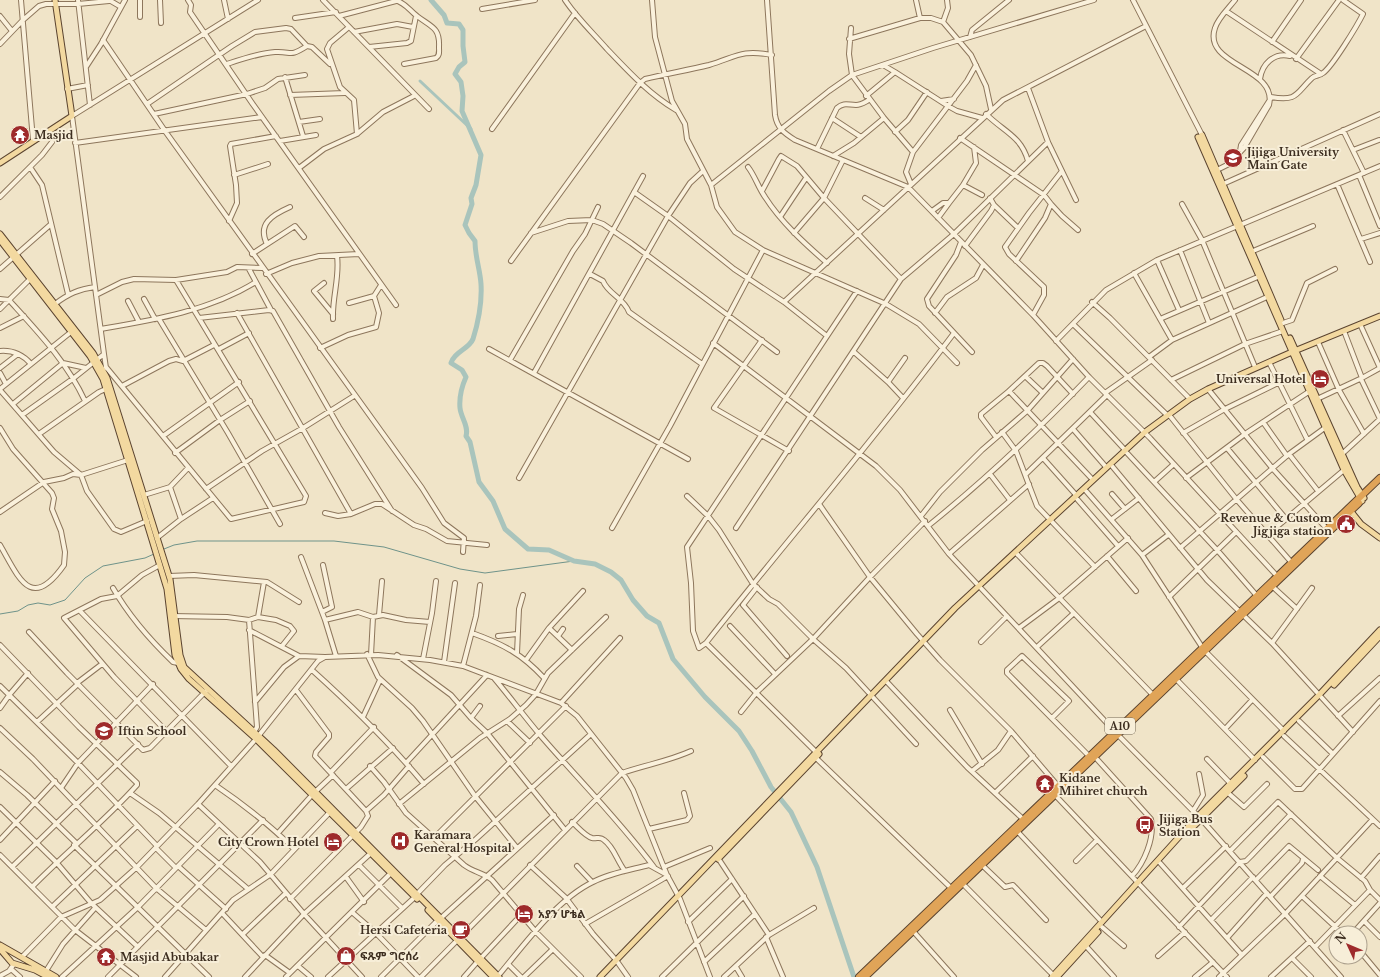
<svg xmlns="http://www.w3.org/2000/svg" width="1380" height="977" font-family="'Libre Baskerville','Noto Sans Ethiopic',serif">
<style>
.lines{fill:none;stroke-linecap:round;stroke-linejoin:round}
.stream{stroke:#6f938a;stroke-width:1}
.canal{stroke:#a9c4bc;stroke-width:3}
.river{stroke:#a9c4bc;stroke-width:5}
.minor-casing{stroke:#8d765c;stroke-width:6}
.major-casing{stroke:#5b4430;stroke-width:7}
.highway-casing{stroke:#5b4430;stroke-width:8}
.minor{stroke:#faf1dc;stroke-width:4}
.major{stroke:#f3d9a0;stroke-width:5}
.highway{stroke:#e0a458;stroke-width:6}
.labels{text-anchor:middle;stroke-width:4;stroke-linejoin:round;paint-order:stroke}
.shield{fill:#f7eed8;stroke:#756857;stroke-width:1}
.shield-label{font-size:10px;font-weight:bold;fill:#3d2e20}
.poi-label{font-size:11px;font-weight:bold;fill:#3d2e20;stroke:#f7eed8;text-anchor:start}
</style>
<rect width="100%" height="100%" fill="#f0e4c8"/>
<g class="lines">
<path class="stream" d="M164,549L174,545L197,541H334L384,547L460,569L485,573L574,561
M0,614L18,611L28,605L38,603L50,605L65,600L85,578L103,566L145,558L154,554"/>
<path class="canal" d="M420,81L471,129"/>
<path class="river" d="M431,0L444,15L447,23L459,24L463,30V46L465,62L459,67L455,74L461,82L463,96L462,111L481,155L476,185L471,198L472,204L465,225L469,233L475,241C475,257 480,269 481,284C482,301 478,323 473,339C469,349 454,352 451,363L462,370L466,377C462,386 459,397 460,408C461,418 469,426 466,436L470,442L479,482L493,501L505,529L528,549L549,550L574,561L595,564L611,572L621,580L633,600L647,616L659,623L673,659L705,697L739,731L752,751L771,787L791,812L817,867L854,977"/>
<defs>
<path id="minor" d="M21,0L33,140
M78,0L90,105
M109,0L121,7
M140,0V17
M160,0L161,23
M188,0L191,5L190,12L252,103L396,305
M224,0L228,19
M323,0L429,109
M395,0C406,3 409,10 417,16C431,27 440,27 439,47C439,52 440,55 436,58L404,64
M565,0C577,18 593,33 607,49C629,72 649,94 676,110
M652,0L655,37L672,101L685,124L687,139L711,185L717,207L735,232L763,250L886,304L919,324L957,363
M767,0L775,115C777,128 784,133 795,140L908,187L1033,315L1089,377L1150,438L1277,576
M916,0L920,18
M947,0L948,8L943,22L971,55L986,86L991,109
M1133,0L1202,135
M482,9L535,0
M1226,11L1321,74
M0,16L12,31
M339,16L396,1
M295,18L336,12
M349,27L330,43L327,49L340,87L354,100L357,134
M851,28L849,54L852,75L884,118L913,152
M354,32L397,24L413,27
M970,37L972,30L1009,0
M849,39L920,18H931L943,22
M103,40L165,131L422,488L444,523L464,538L463,552
M1272,42L1301,0
M0,44L23,20L39,6L46,4H78L109,1
M369,47L407,43L411,41L416,16
M1296,59L1339,0
M227,64C242,59 259,53 275,52C293,51 288,58 307,46L312,47L330,64
M883,65L895,72
M86,67L101,44L125,0
M285,77L303,136
M1260,79C1262,64 1274,52 1290,56
M1028,88L1048,142L1076,200
M67,89L88,85
M290,95L345,93
M866,96L895,72L948,106L967,81L976,65
M1271,97C1298,102 1296,93 1312,78C1315,75 1320,76 1323,73C1332,67 1357,26 1363,14L1343,0
M941,101L954,99
M147,104L232,46L255,32L286,28L291,29L307,46
M154,114L247,94L265,88L278,79L305,75
M986,114C1004,132 1021,136 1028,161
M832,118L861,137
M299,122L320,119
M492,129L575,13
M1343,130L1364,173
M895,132L908,120L927,92
M960,138L1044,195L1051,204L1045,218L1016,261
M280,141L316,135
M75,143L262,117
M817,149L837,108C844,102 848,105 856,105C861,105 865,102 869,100
M1353,150L1379,140
M1240,151L1241,145L1271,98
M833,156L854,143L884,118
M30,167L42,185L68,294
M748,167C755,176 758,187 765,197C781,222 804,243 827,263
M299,168L324,149L357,134L383,112L414,96
M1215,171L1229,164L1244,148L1269,105C1278,67 1202,66 1215,28C1218,18 1228,9 1235,0
M234,175L268,164
M1359,175L1380,226
M911,184L906,172L913,152L948,106L957,111L982,118
M1223,184L1380,114
M1337,184L1370,262
M711,185L829,91L852,75L933,48L1094,0
M963,185L982,195
M762,191L779,159L781,156L797,166L824,198L901,279
M634,192L668,216L734,269L784,302L827,336
M0,197L42,155L52,142
M865,198L884,210
M1051,204L1062,216L1078,230
M1182,204L1202,240L1255,367
M994,205L1018,228
M932,211L943,203H949L963,185L976,163L974,147
M780,217L806,178
M938,218L949,203
M229,221L237,203L236,185L230,146L231,144L276,136
M531,233L568,221L592,220L603,224L631,243L777,352
M794,233L824,198L843,160
M1361,239L1380,233
M961,242L956,255L927,299L929,306L972,352
M267,244C257,224 272,215 290,207
M965,246L991,211L994,205L990,198
M1180,250L1209,323
M1253,251L1313,226
M252,254L295,226L304,237
M1157,260L1179,310
M511,261L640,83L645,79C666,74 688,70 709,65C736,57 741,49 772,55
M0,269L50,225
M249,269L271,310
M1134,273L1172,340
M266,274L292,263L319,256L359,254
M590,274L603,281C608,294 624,298 629,312L702,364
M324,283L314,291L333,314
M96,295L122,282L134,279L176,280
M0,299L9,300C38,332 67,362 85,401
M144,299L155,319
M128,301L139,322
M784,302L1003,100L1146,26
M1092,302L1110,318L1190,399
M349,303L374,296
M55,304C68,294 79,289 95,287
M0,309L30,279
M237,313L351,514
M935,313L947,297L976,278L983,265
M1033,315L1044,295V287L1009,254L1005,247L1029,213L1062,171
M199,318L269,310L273,311L339,427L392,511
M159,319L228,433L280,524
M333,319C332,297 340,277 337,256
M1160,319L1260,276
M1283,323L1292,320L1307,283L1335,269
M1073,324L1167,415
M1360,324L1380,368
M0,328L24,316
M101,329C154,320 209,311 256,282
M1344,331L1362,378
M762,340L714,408L789,451
M1056,341L1106,290L1157,260L1380,166
M1318,342L1339,390L1364,434
M713,343L876,466L900,490L949,554L1118,735L1201,819L1341,977
M320,348L348,335L376,327L379,313L374,296L381,285
M219,349L249,333
M489,349L688,459
M0,351C12,350 23,355 31,364
M854,352L888,382L903,398
M104,354L106,368
M1149,357L1172,340L1267,297
M510,360L573,251L585,234L598,207
M1270,364L1307,439
M106,367L231,519L304,502L306,496L176,280L227,272L237,267L262,268
M0,368L18,354
M0,373L6,384
M534,373L643,176
M1025,376L1043,393
M1361,379L1380,419
M1171,380L1245,344L1283,331
M888,382L905,358
M122,386L169,361L176,359L183,361L214,345
M0,389L71,332
M1208,389L1273,469L1327,529
M0,390L54,452L81,475L87,491L114,529L121,532L147,521
M1009,391L1093,480
M1105,393L1152,360
M1317,399L1362,378L1380,368
M13,404L63,363L86,368
M1090,412L1125,450
M22,415L74,378L104,354L72,116L258,0
M1170,416L1237,500L1292,563
M1263,422L1287,456
M0,428L13,449L52,493L54,498L52,509L61,531L65,552L64,565C31,612 19,578 0,545
M1073,429L1106,467
M1002,432L1016,451L1037,506L1095,567
M1183,433L1225,409L1280,382
M39,434L99,392L108,388
M163,436L239,382
M996,437L981,417V414L1009,391L1039,363H1043L1047,366L1073,394
M1227,448L1286,519
M175,453L220,420L250,401
M1127,453L1218,551L1257,596
M1289,454L1318,491
M1342,454L1380,419
M1043,458L1076,495
M1112,466L1207,580L1272,643L1353,732
M990,474L1010,500
M1026,474L1107,395
M519,478L668,216L690,183L703,171
M1186,478L1245,434L1310,391
M1154,482L1174,464
M206,489L262,451L303,428L354,396
M1086,491L1142,555L1202,647
M1112,494L1125,509
M144,495L170,487
M687,496L708,516L719,530L753,584L769,599L778,604L813,639L846,668L916,744
M1077,499L1118,546
M819,504L870,577L917,634L940,660L1011,731L1058,786
M0,512L44,482L64,478L73,474L81,475L128,460
M325,513L338,516L351,514L375,504H382L414,525L426,529L447,541L487,545
M921,516L940,492L982,450L1027,411L1073,359
M181,519L170,487L188,468
M1112,519L1139,498
M928,526C985,480 1038,430 1089,377
M612,528L670,426L763,250
M736,528L901,279L954,234L1048,142
M1267,535L1344,470
M157,538L181,519L213,498
M1180,548L1289,454L1326,427
M949,554L1029,484
M1017,554L1153,695
M1142,555L1168,535
M1107,556L1136,591
M301,557L325,620L336,656
M160,565L142,575L117,596L101,599L64,618L114,677L167,732
M169,576L194,575L267,582L299,602
M757,587L743,605L787,656
M1273,587L1297,609
M113,588C129,616 149,639 173,662L178,663
M1169,597L1236,532
M80,611L231,766
M322,612L332,607L323,565
M379,615L382,581
M172,616L227,617L249,620L258,617L276,620L290,626L294,631L282,646
M258,617L264,582
M249,620L257,727L253,734
M325,620L358,612L373,617L383,615L406,620L430,622
M730,626L775,674
M549,628L572,650
M1019,628L1058,599L1128,538
M249,630L299,656
M29,632L67,673L143,750L150,748L207,690
M472,633C503,644 522,654 544,678
M498,636L517,634
M558,636L563,629
M981,642L1007,616
M706,643C788,539 875,439 954,333
M1272,643L1312,588
M0,645L79,727L137,783V785C105,821 66,852 32,887
M1037,647L1073,614
M1205,651L1284,731
M517,653L519,609L523,595
M367,654L378,677L412,708L423,721L475,796L517,848
M371,655L373,617
M397,655L451,695L471,718L487,733L565,830
M423,659L432,613L436,581
M526,660L549,628L583,591
M444,662L455,583
M463,666L476,616L480,585
M312,670C352,706 389,742 424,784
M494,678C510,697 524,716 540,735C578,779 619,820 654,867
M1176,679L1255,760
M887,682L967,767L1023,819
M77,683L102,664
M0,686L78,763L157,846
M255,702L284,667L299,656L325,657
M561,703L620,638
M0,708L10,694L28,673
M950,710L982,764
M741,712L757,692L813,639L870,577L925,521
M1338,716L1380,678
M363,717L380,680
M471,718L480,706
M1052,718L1069,701L1022,656L1007,670V673L1089,756
M507,721L530,743
M1299,721L1333,754
M37,722L78,684
M0,728L33,759L156,888L206,930
M1225,729L1252,700
M1284,736L1380,826
M816,752L706,643L699,648L693,631L691,583L687,547L857,291
M815,757L951,888
M1095,757L1151,819C1155,838 1144,863 1132,876
M1263,757L1295,789H1302L1380,701
M1207,759L1231,784
M406,763L487,675
M370,766L384,782L406,813L464,865C473,872 484,873 492,880L536,932L581,977
M972,771L998,750L1011,731
M0,772L27,795L76,843
M331,772L374,727
M215,785C243,804 270,825 294,849
M61,788L78,763L153,684
M346,789L393,748
M315,792L333,775
M1227,792L1244,807L1267,784
M130,793L159,813L248,889
M995,793L1033,756
M1055,795L1227,977
M198,804L260,862L304,914L362,977
M399,804L480,738L510,719L526,705L536,694L548,673L606,617
M0,807L56,862L91,903L138,947
M366,811L384,795L409,766
M1193,811L1203,795L1199,774
M572,822C578,827 585,836 592,838C597,839 600,836 604,840C614,847 617,861 625,871
M649,829L687,820L690,816L684,793
M1017,831L1102,922
M278,833L312,795
M434,838L566,706
M0,840L55,781
M74,845L209,977
M156,848L176,868
M1230,851L1278,802L1337,858L1365,881L1370,890L1380,900
M0,855L75,930L136,977
M718,858L769,935
M1076,861L1097,840
M1160,863L1242,955
M359,865L402,908
M530,865L566,898L593,934L616,960L628,977
M982,865L1005,887L1013,885L1046,920
M178,866L226,909
M577,866L592,882
M12,867L138,744
M664,867L710,848
M1320,876L1355,905
M346,877L364,902
M1361,878L1380,856
M1256,880L1289,846L1318,870
M961,882L1055,977
M1183,888L1226,846
M417,894L445,865L476,839L591,734
M1271,896L1302,863L1303,859
M1302,896L1342,933
M290,899L361,827L368,816L366,811L315,756L316,752L329,737V734L296,690
M52,907L137,826
M222,913L263,957
M353,913L376,933L418,977
M441,918L554,815
M1211,920L1253,877
M1364,921L1380,937
M688,922L732,879
M585,924L668,876
M1102,927L1124,946
M1179,927L1240,862L1246,861L1251,856L1291,814
M913,931L954,977
M1353,933L1380,903
M243,934L286,893
M766,937L783,977
M1227,938L1267,893
M1085,945L1114,977
M1315,947L1370,890
M1360,951L1380,975
M265,955L290,973
M1158,956L1185,932
M22,957L61,917L100,900L137,867L198,804L256,739L318,661L325,657L378,655L430,660L463,666L561,703L577,716L626,778L633,790L667,875L680,899L710,977
M481,958L521,915
M1293,959L1311,977
M704,962L755,914
M508,964L521,977
M298,966L311,977
M736,967L742,977
M11,969L20,977
M46,971L63,944L95,908
M0,976L9,971L14,964
M498,976C524,945 557,899 593,882C610,873 630,870 649,865L667,875
M62,977L138,907L219,824
M108,977L263,820
M165,977L233,900L271,874L330,812
M245,977L304,914L371,853
M286,977L392,872
M328,977L415,897
M381,977L438,920
M421,977L622,773C645,765 669,761 691,751
M464,977L478,961
M524,977L553,949
M662,977L744,896
M724,977L769,935L814,908
M1195,977L1213,962
M1219,977L1286,913L1372,820
M1271,977L1310,941"/>
<path id="major" d="M1202,135L1281,320
M1198,137L1344,470L1362,501
M0,163L72,116L55,0
M0,234L93,353L107,378L170,579L180,655L184,667L274,750L499,977
M0,240L90,356L103,379L167,589L175,655L181,669L189,679L256,739L417,899
M1290,338L1357,487L1364,498
M1349,509L1361,524L1380,538
M1334,685L1380,636
M1189,831L1244,776
M718,859L819,754
M428,910L493,977
M0,945L56,977
M0,949L12,963L35,970L48,977
M600,977L955,608L1145,432L1190,399L1208,389L1292,352L1380,316
M1052,977L1198,816L1319,695L1380,630
M1057,977L1098,932"/>
<path id="highway" d="M859,977L1380,478
M865,977L1359,503"/>
</defs>
<use href="#minor" class="minor-casing"/>
<use href="#major" class="major-casing"/>
<use href="#highway" class="highway-casing"/>
<use href="#minor" class="minor"/>
<use href="#major" class="major"/>
<use href="#highway" class="highway"/>
</g>
<defs>
<symbol id="temple-disc" viewBox="-11 -11 22 22"><circle r="9.5" fill="#9e2a2b" stroke="#f7eed8"/><path d="M0-6L5-2H3V0L6.5 2.5H4V6H1.5V3h-3V6H-4V2.5H-6.5L-3 0V-2H-5Z" fill="#fff"/></symbol>
<symbol id="school-disc" viewBox="-11 -11 22 22"><circle r="9.5" fill="#9e2a2b" stroke="#f7eed8"/><path d="M0-5L7-2L0 1L-7-2ZM-4 1L0 2.5L4 1V4Q0 6-4 4Z" fill="#fff"/></symbol>
<symbol id="hotel-disc" viewBox="-11 -11 22 22"><circle r="9.5" fill="#9e2a2b" stroke="#f7eed8"/><path d="M-6-4.5h1.5V1H6V5H4.5V3h-9V5H-6ZM-4 0a1.8 1.8 0 1 1 3.6 0ZM.5 0V-2.5h3Q6-2.5 6 0Z" fill="#fff"/></symbol>
<symbol id="civic-disc" viewBox="-11 -11 22 22"><circle r="9.5" fill="#9e2a2b" stroke="#f7eed8"/><path d="M-.6-6.5H3V-4.5H.6V-3L4-1V1h2V6H-6V1h2V-1L-.6-3ZM-1.2 2.5V6h2.4V2.5Z" fill="#fff"/></symbol>
<symbol id="bus-disc" viewBox="-11 -11 22 22"><circle r="9.5" fill="#9e2a2b" stroke="#f7eed8"/><path d="M-5-6H5V4H4V6H2V4H-2V6H-4V4H-5ZM-3.5-4V0h7V-4ZM-3.5 1.2v1.5H-2V1.2ZM2 1.2v1.5H3.5V1.2Z" fill="#fff"/></symbol>
<symbol id="hospital-disc" viewBox="-11 -11 22 22"><circle r="9.5" fill="#9e2a2b" stroke="#f7eed8"/><path d="M-5-5h3v3.5h4V-5h3V5h-3V1.5h-4V5h-3Z" fill="#fff"/></symbol>
<symbol id="cafe-disc" viewBox="-11 -11 22 22"><circle r="9.5" fill="#9e2a2b" stroke="#f7eed8"/><path d="M-5.5-4.5H6V0H3Q3 3.5 0 3.5H-2.5Q-5.5 3.5-5.5 0ZM3-3.2v2h1.7v-2ZM-6 4.5H4V6H-6Z" fill="#fff"/></symbol>
<symbol id="shop-disc" viewBox="-11 -11 22 22"><circle r="9.5" fill="#9e2a2b" stroke="#f7eed8"/><path d="M-5-2.5h2.3a2.7 3.5 0 0 1 5.4 0H5L5.5 6h-11ZM-1.5-2.5h3a1.5 2.3 0 0 0-3 0Z" fill="#fff"/></symbol>
</defs>
<g fill-rule="evenodd">
<use href="#temple-disc" x="9" y="124" width="22" height="22"/>
<use href="#school-disc" x="1222" y="147" width="22" height="22"/>
<use href="#hotel-disc" x="1309" y="368" width="22" height="22"/>
<use href="#civic-disc" x="1335" y="513" width="22" height="22"/>
<use href="#school-disc" x="93" y="720" width="22" height="22"/>
<use href="#temple-disc" x="1034" y="773" width="22" height="22"/>
<use href="#bus-disc" x="1134" y="814" width="22" height="22"/>
<use href="#hospital-disc" x="389" y="830" width="22" height="22"/>
<use href="#hotel-disc" x="322" y="831" width="22" height="22"/>
<use href="#hotel-disc" x="513" y="903" width="22" height="22"/>
<use href="#cafe-disc" x="450" y="919" width="22" height="22"/>
<use href="#shop-disc" x="335" y="945" width="22" height="22"/>
<use href="#temple-disc" x="95" y="946" width="22" height="22"/>
</g>
<g class="labels">
<rect class="shield" x="1105" y="718" width="30" height="16" rx="3"/>
<g class="shield-label">
<text x="1120" y="730">A10</text>
</g>
<g class="poi-label">
<text x="34" y="139">Masjid</text>
<text x="1247" y="156">Jijiga University<tspan x="1247" dy="13">Main Gate</tspan></text>
<text x="1306" y="383" text-anchor="end">Universal Hotel</text>
<text x="1332" y="522" text-anchor="end">Revenue &amp; Custom<tspan x="1332" dy="13">Jigjiga station</tspan></text>
<text x="118" y="735">Iftin School</text>
<text x="1059" y="782">Kidane<tspan x="1059" dy="13">Mihiret church</tspan></text>
<text x="1159" y="823">Jijiga Bus<tspan x="1159" dy="13">Station</tspan></text>
<text x="414" y="839">Karamara<tspan x="414" dy="13">General Hospital</tspan></text>
<text x="319" y="846" text-anchor="end">City Crown Hotel</text>
<text x="538" y="918">አያን ሆቴል</text>
<text x="447" y="934" text-anchor="end">Hersi Cafeteria</text>
<text x="360" y="960">ፍጹም ግሮሰሪ</text>
<text x="120" y="961">Masjid Abubakar</text>
</g>
</g>
<g transform="translate(1348 945) rotate(314)"><circle r="19" fill="#f7eed8" stroke="#ada18e"/>
<path d="M0-3L7 15L0 10L-7 15Z" fill="#9e2a2b"/>
<text y="-6" font-size="11" font-weight="bold" text-anchor="middle" fill="#3d2e20">N</text>
</g>
</svg>
